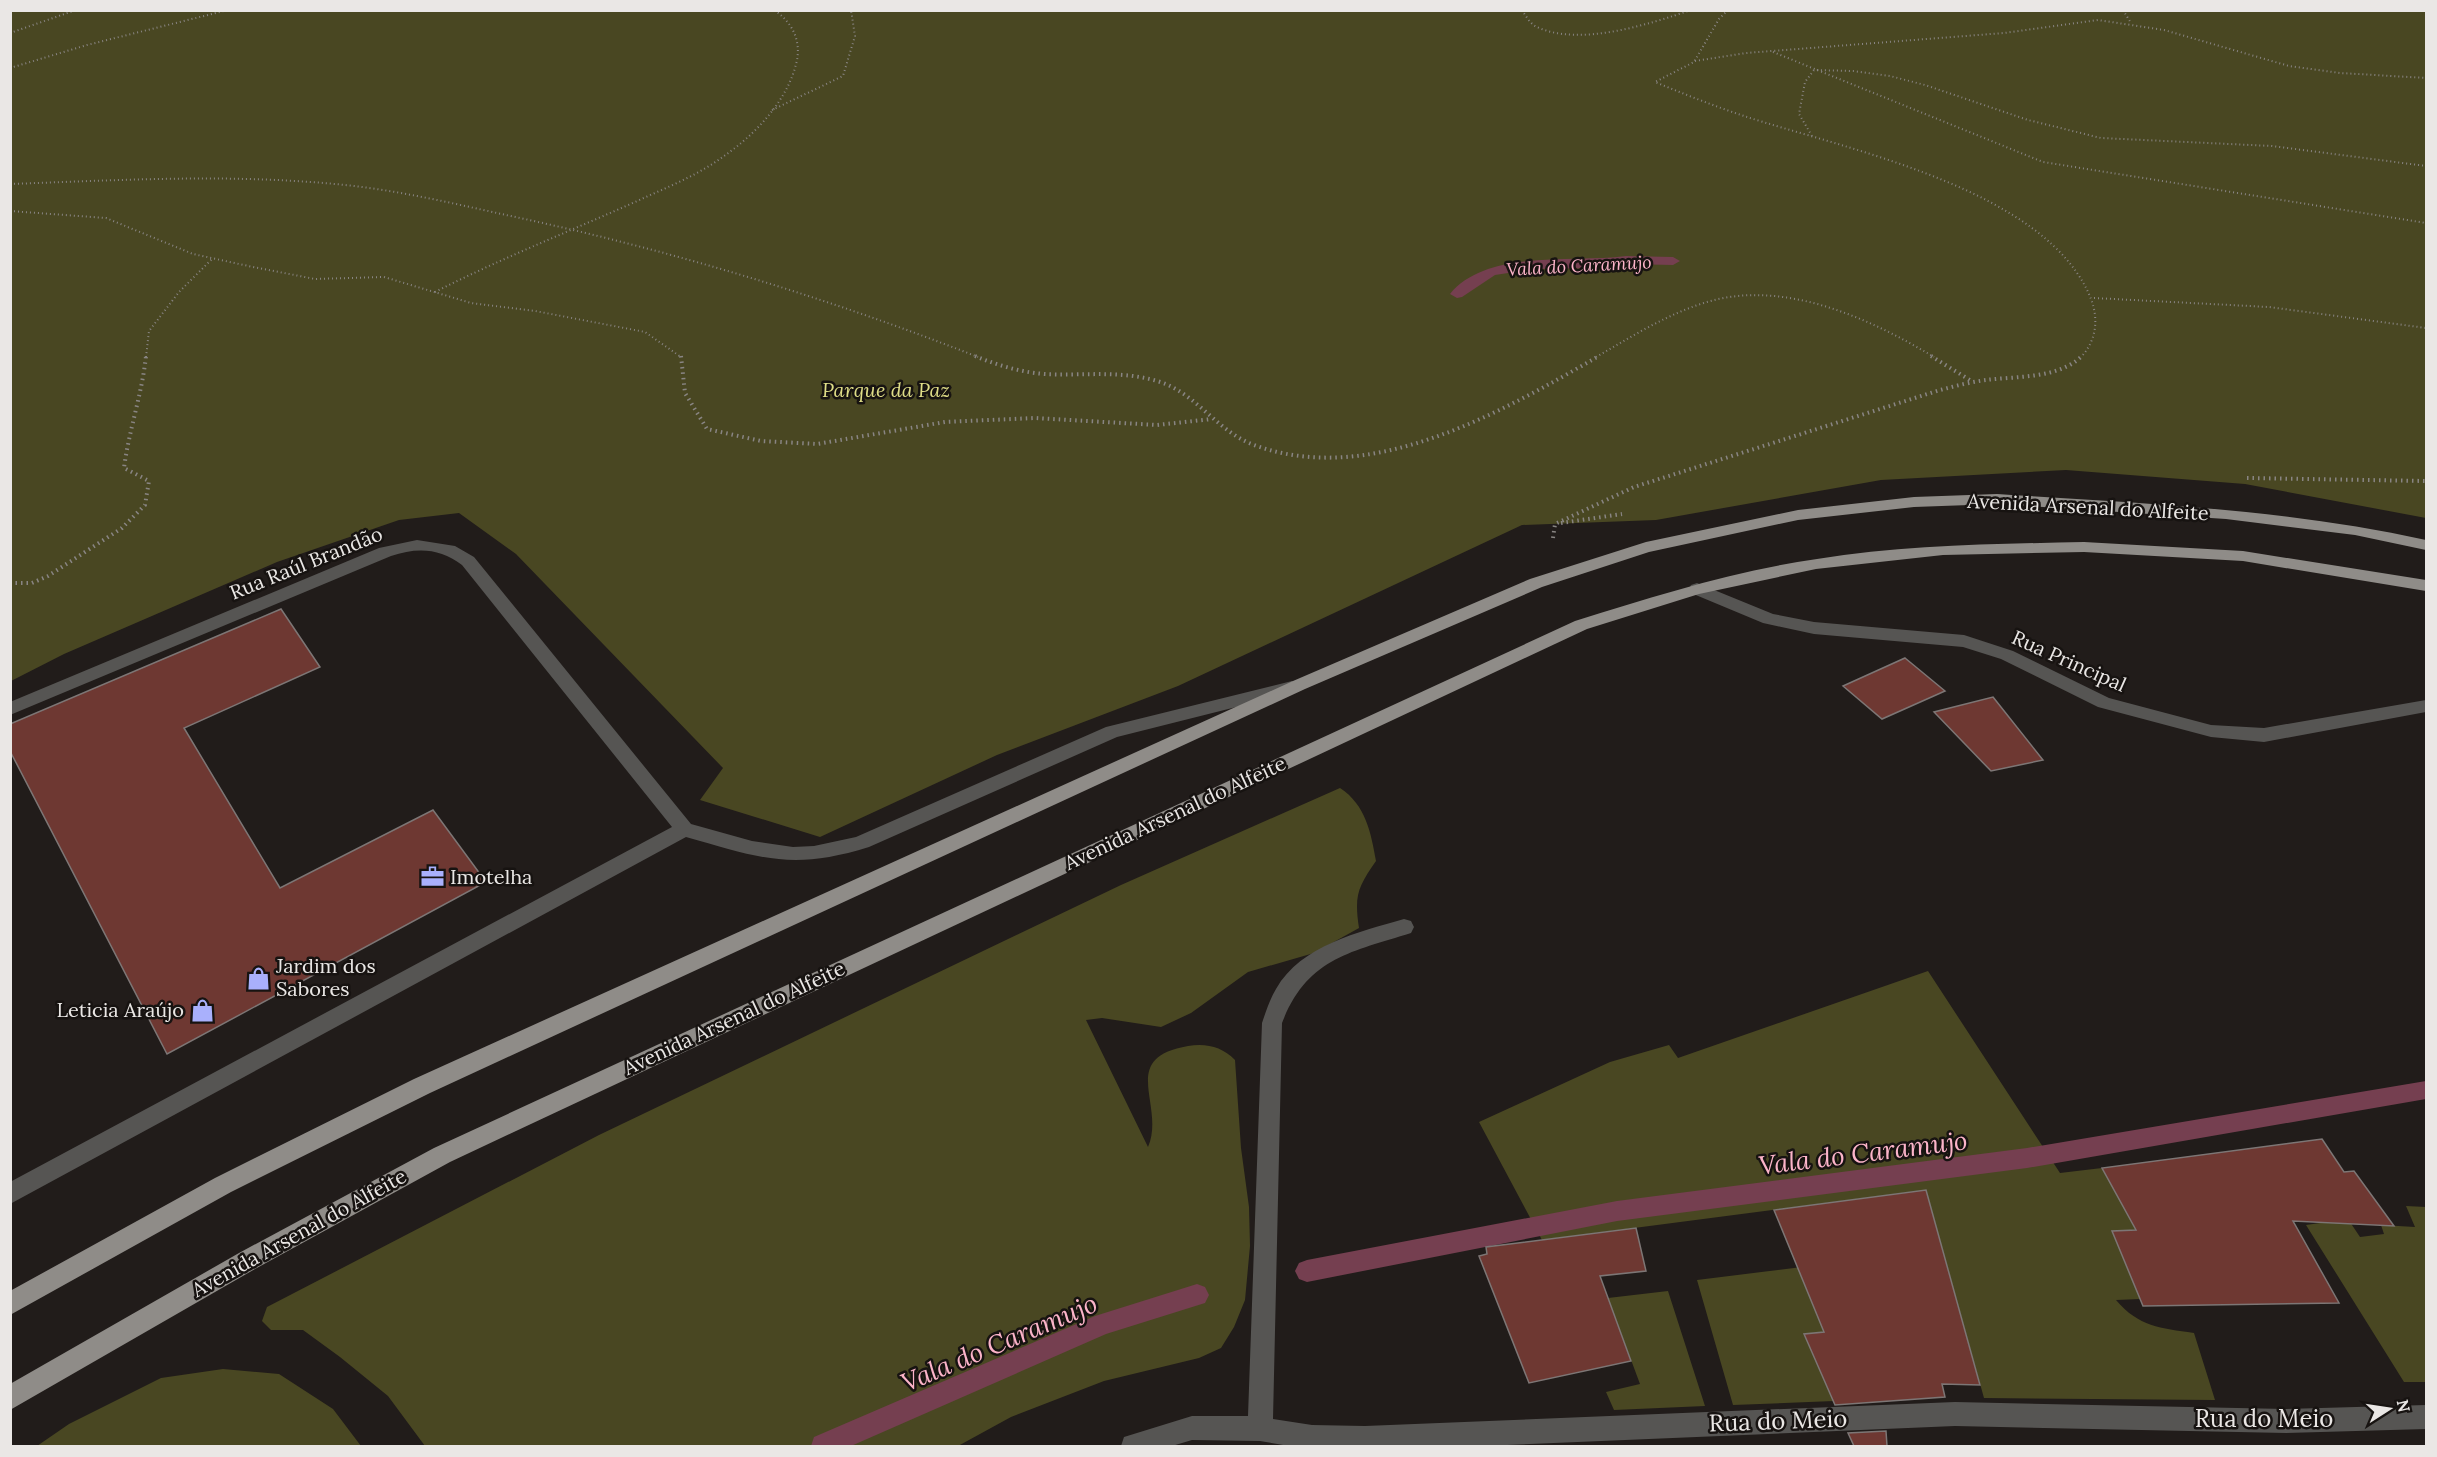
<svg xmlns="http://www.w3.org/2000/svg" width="2437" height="1457" font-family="Lora,serif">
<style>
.green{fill:#494722}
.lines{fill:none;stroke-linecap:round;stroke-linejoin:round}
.stream{fill:#753f50;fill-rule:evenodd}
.building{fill:#6e3832;stroke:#7d7675;stroke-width:1.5}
.path-far1{stroke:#898583;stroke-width:2;stroke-dasharray:1 3;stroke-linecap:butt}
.path{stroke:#898583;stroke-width:4;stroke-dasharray:1.5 4;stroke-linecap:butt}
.minor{fill:#565553;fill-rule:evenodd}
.major{fill:#8f8c88;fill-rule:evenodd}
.labels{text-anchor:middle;stroke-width:5;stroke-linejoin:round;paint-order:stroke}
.far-water-label{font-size:18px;font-style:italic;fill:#fcb4c9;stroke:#171311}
.park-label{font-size:20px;font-style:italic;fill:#dfdd87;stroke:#171311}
.street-label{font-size:20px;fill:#eae7e5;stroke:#171311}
.poi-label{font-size:20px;fill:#eae7e5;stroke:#171311;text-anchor:start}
.near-street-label{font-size:24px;fill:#eae7e5;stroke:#171311}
.near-water-label{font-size:26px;font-style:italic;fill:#fcb4c9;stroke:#171311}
</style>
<rect width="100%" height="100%" fill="#211c1a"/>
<path class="green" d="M11,10L2426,11V518L2245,484L2066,470L1881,480L1656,520L1522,525L1178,686L997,755L820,837L700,800L723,768L516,554L459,513L399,520L277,562L64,654L11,681Z
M1340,788C1366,805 1371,833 1376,861C1358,887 1354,895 1359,928L1314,953L1248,972L1191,1013L1161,1027L1102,1018L1086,1020L1148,1147C1166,1105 1117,1058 1188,1046C1207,1043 1222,1047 1235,1060L1241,1148L1249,1207L1250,1246L1245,1300L1234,1327L1221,1348L1199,1358L1104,1381L1011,1417L958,1446H425L388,1396L340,1357L303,1330H271L262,1321L267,1307L599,1135L1121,885Z
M1928,971L2060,1173L2102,1168L2139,1230L2112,1231L2140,1299L2116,1300C2139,1327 2160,1328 2194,1333L2215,1400L1984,1398L1926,1190L1542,1240L1479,1122L1610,1062L1669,1045L1678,1058Z
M2406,1206L2426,1207V1382H2404L2306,1225L2348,1219L2360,1237L2384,1234L2381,1225L2415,1227Z
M1826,1264L1855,1328L1805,1334L1834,1401L1733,1405L1697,1280Z
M1668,1291L1705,1406L1614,1410L1606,1392L1640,1384L1608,1298Z
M223,1369L279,1374L333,1409L361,1446H37L69,1424L161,1378Z"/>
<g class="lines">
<path class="stream" d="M1626,256L1673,257L1680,261L1673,265L1626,264L1594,268L1535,269L1495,275L1462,297L1457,298L1450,294C1487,249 1573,263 1626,256Z
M2426,1081V1099L2027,1168L1617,1221L1307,1282L1299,1279L1295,1271L1299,1263L1307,1260L1617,1201L2027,1148Z
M1197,1284L1205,1287L1209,1295L1205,1303L1106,1334L851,1446H811L814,1437L1095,1316Z"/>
</g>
<path class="building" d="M281,609L320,667L184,728L280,888L433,810L486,882L167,1054L10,751V724Z
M1905,658L1945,691L1882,719L1843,686Z
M1993,697L2043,760L1991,771L1934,712Z
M2322,1139L2344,1172L2354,1171L2394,1226L2293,1221L2339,1303L2143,1306L2112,1231L2136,1230L2102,1168Z
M1926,1190L1980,1385L1942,1384L1945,1397L1835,1405L1804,1334L1824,1332L1774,1210Z
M1636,1228L1646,1271L1600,1276L1631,1361L1529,1383L1479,1256L1487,1254L1486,1247Z
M1886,1431L1887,1446H1854L1848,1433Z"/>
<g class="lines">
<path class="path-far1" d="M1522,10C1526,16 1530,24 1537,27C1579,47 1650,24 1691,10
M1728,10L1719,19L1694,62L1655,82C1684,94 1714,106 1744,116C1845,149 2048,189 2091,299C2099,320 2096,341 2081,357
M2123,10L2131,23
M10,33L76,10
M1773,52L2043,162L2426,223
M1695,61L1746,53L2004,33L2098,20L2164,30L2289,66L2340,73L2426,78
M10,68L87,45L228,10
M772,110L843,76L855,36L851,10
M1812,136L1799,114L1805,82L1814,70L1853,71L1890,76L1925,85L2028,120L2101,138L2272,146L2426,166
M10,184C124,180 240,173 354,186C405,192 456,204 506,215C667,249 826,297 978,357
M10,211L106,218L193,254L253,267L315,279L384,277L471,303L535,311L645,332L681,357
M435,292C500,259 568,232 635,202C665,188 697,176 724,156C756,134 789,99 797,60C801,39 791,21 774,10
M2094,298L2269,307L2426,328
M146,357L149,331L179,292L213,258
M1596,357C1631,337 1667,314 1707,302C1784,279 1869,318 1934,357"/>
<path class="path" d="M681,356L685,393L707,429L761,441L817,444L945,422L1035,418L1157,425L1212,419
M975,356C997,365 1020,372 1044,374C1082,376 1120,370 1157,381C1196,392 1216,431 1254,445C1371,488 1501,412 1599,356
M1931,356L1973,382
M2247,478L2426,481
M1561,523L1622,514
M1553,538L1555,524L1634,487L1940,390C1955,386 1971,382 1986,380C2017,376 2058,379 2082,356
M10,583H32L48,576L122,528L145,505L149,481L124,468C129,430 142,394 146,356"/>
<path class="minor" d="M417,540L455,546L474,557L691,824L752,841L793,847L814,846L856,837L1106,727L1292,681L1301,687L1292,693L1117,737L869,847C792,871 760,858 686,837L10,1204V1182L672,827L462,565C440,548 417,547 391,556L10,715V702L379,548Z
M1697,583L1773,614L1814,622L1964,635L2013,651L2109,698L2211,725L2264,728L2426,700V712L2264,742L2211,737L2098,707L2001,659L1963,647L1814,634L1763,623L1691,593L1689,589L1691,585Z
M1404,919L1411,921L1414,927L1411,933C1351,952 1307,958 1282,1023L1273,1419L1312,1425L1365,1426L1955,1402L2286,1409L2426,1405V1429L2286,1433L1955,1426L1482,1446H1289L1260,1441L1192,1440L1172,1446H1121L1124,1437L1192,1416H1248L1262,1023C1266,1011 1270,999 1276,989C1301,945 1359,932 1404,919Z"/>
<path class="major" d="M1997,494C2141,503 2285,509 2426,540V550L2355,535L2226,519L1997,504L1914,507L1798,520L1649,552L1542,587L1305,689L430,1093L231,1192L10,1315V1291L215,1178L414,1079L1293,681L1530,579L1646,542L1798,510L1914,497Z
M2084,542L2243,551L2426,580V591L2243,561L2084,552L1943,555L1816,569L1699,594L1587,629L450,1162L255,1269L10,1410V1384L239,1253L434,1148L1575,621C1655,596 1734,571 1817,559C1905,545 1995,544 2084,542Z"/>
</g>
<defs>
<symbol id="office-bare" viewBox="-9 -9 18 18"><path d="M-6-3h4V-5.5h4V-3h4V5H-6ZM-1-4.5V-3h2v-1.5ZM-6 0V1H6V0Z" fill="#a9b0fc" stroke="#171311" stroke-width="2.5" paint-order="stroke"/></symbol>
<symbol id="shop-bare" viewBox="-9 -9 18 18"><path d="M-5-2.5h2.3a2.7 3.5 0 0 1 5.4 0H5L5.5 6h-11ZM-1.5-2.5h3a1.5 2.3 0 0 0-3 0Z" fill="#a9b0fc" stroke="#171311" stroke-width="2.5" paint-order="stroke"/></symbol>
</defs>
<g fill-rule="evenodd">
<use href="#office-bare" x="416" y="860" width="33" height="33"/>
<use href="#shop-bare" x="242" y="962" width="33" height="33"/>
<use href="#shop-bare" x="186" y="994" width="33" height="33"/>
</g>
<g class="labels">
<g class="far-water-label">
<text transform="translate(1579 266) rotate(-3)" y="6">Vala do Caramujo</text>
</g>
<g class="park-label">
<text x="886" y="397">Parque da Paz</text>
</g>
<g class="street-label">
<text transform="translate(2088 507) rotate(3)" y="7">Avenida Arsenal do Alfeite</text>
<text transform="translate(306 563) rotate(-22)" y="7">Rua Raúl Brandão</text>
<text transform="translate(2069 661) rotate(24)" y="7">Rua Principal</text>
<text transform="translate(1175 813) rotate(-25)" y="7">Avenida Arsenal do Alfeite</text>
<text transform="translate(734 1018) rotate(-25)" y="7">Avenida Arsenal do Alfeite</text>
<text transform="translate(299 1233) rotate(-29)" y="7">Avenida Arsenal do Alfeite</text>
</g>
<g class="poi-label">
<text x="450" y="884">Imotelha</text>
<text x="276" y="973">Jardim dos<tspan x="276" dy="23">Sabores</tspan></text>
<text x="184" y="1017" text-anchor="end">Leticia Araújo</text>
</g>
<g class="near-street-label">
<text x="2264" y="1427">Rua do Meio</text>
<text transform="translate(1778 1421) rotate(-2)" y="8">Rua do Meio</text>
</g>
<g class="near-water-label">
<text transform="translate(1863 1153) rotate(-7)" y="9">Vala do Caramujo</text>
<text transform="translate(999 1343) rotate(-23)" y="9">Vala do Caramujo</text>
</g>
</g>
<rect width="2437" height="1457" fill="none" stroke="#eae7e5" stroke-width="24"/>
<g transform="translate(2389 1409) rotate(78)" stroke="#171311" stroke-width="4.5" paint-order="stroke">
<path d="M0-4.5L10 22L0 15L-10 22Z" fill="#eae7e5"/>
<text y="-9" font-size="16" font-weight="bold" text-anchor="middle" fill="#eae7e5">N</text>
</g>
</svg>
